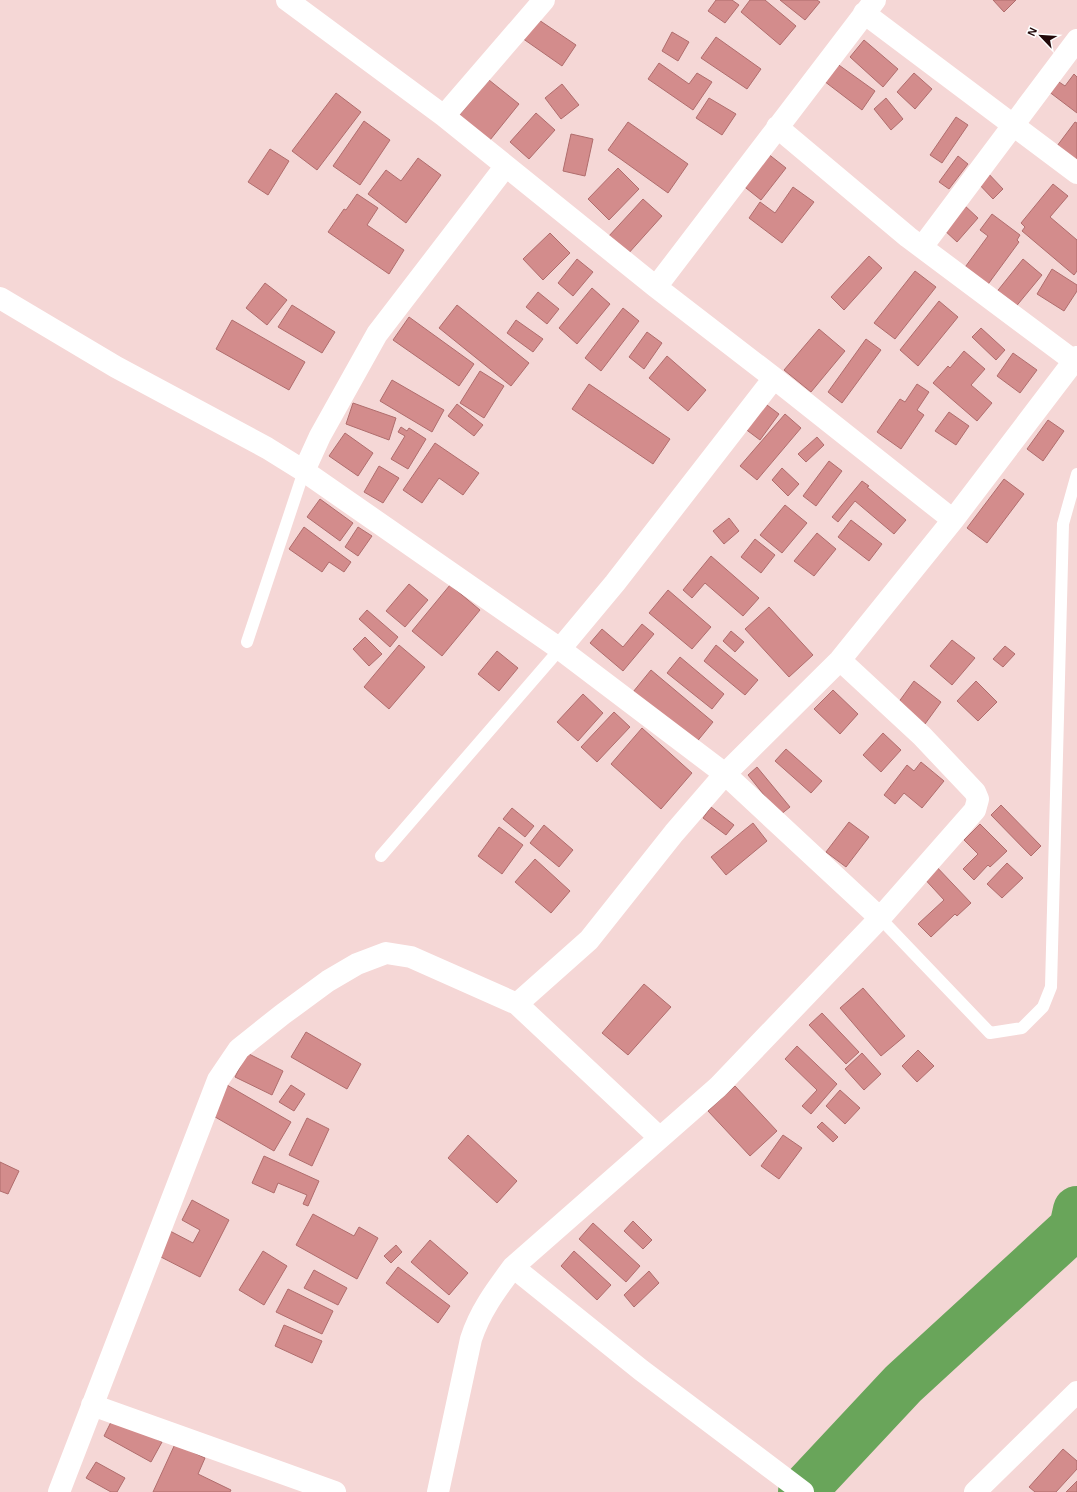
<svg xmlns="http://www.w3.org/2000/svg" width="1077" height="1492" font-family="Arial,sans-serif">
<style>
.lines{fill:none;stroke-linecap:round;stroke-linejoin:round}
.river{stroke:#69a55a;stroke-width:48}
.building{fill:#d38c8c;stroke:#b06d6d}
.service{stroke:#fff;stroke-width:12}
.minor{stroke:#fff;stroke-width:22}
</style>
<rect width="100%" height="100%" fill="#f5d7d6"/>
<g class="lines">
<path class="river" d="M802,1492L903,1384L1073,1228L1077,1210"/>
</g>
<path class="building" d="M716,0H732L739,5L725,23L708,11Z
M750,0H765L796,26L780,45L741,12Z
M780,0H817L820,2L805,20Z
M993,0H1016L1004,12Z
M536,18L576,45L562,66L522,38Z
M672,32L689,42L678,61L662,51Z
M716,37L761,69L747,89L701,58Z
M864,40L898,69L883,87L850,57Z
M659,63L689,84L697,73L712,82L693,110L648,79Z
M836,63L875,91L862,110L824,81Z
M914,73L932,89L915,109L897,92Z
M1074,74L1077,77V113L1048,91L1056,80L1065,86Z
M489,80L519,104L486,145L456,119Z
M562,84L579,105L561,119L545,98Z
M336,93L361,112L317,170L292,151Z
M709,98L736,114L722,135L696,118Z
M886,98L903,119L891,130L874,109Z
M536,113L555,130L529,159L510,142Z
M956,117L968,125L942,163L930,155Z
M364,121L390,140L360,185L333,166Z
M628,122L688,164L668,193L608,150Z
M1075,122L1077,123V167L1054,150Z
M571,134L593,139L585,176L563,171Z
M270,149L289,161L268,195L248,182Z
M767,153L786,168L761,200L741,184Z
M958,156L968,164L949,189L939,182Z
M418,158L441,175L406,223L368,194L386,170L401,181Z
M618,168L639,189L609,220L588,199Z
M985,170L1003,189L993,199L975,180Z
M1053,184L1068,196L1050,217L1077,240V271L1074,275L1022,231L1025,227L1021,223Z
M793,187L814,202L782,243L749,218L760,202L775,213Z
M357,194L378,208L367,225L404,250L389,274L328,232L344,209L346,210Z
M643,199L662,216L627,255L608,237Z
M963,204L978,218L957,242L942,228Z
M992,214L1020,235L1017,240L1019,242L986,287L963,270L988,236L980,230Z
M550,233L570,253L543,280L523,259Z
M869,256L882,268L844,310L831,297Z
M577,259L593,272L573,296L558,283Z
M1023,259L1042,275L1014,309L995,294Z
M1052,269L1077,285V291L1064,311L1037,294Z
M915,271L936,287L895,339L874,323Z
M265,283L287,300L267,325L246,308Z
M592,288L610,304L577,344L559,328Z
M538,292L559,309L547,324L526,307Z
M939,301L958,317L918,366L900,350Z
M292,305L335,332L322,353L278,327Z
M457,305L529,363L511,386L439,328Z
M623,308L639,321L601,371L585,358Z
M409,317L474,364L459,386L393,340Z
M232,320L305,362L289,390L216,349Z
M516,320L543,339L533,352L507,333Z
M981,328L1005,350L996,360L972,337Z
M819,329L845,351L811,392L784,370Z
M647,332L662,343L644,369L629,357Z
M866,339L881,350L842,403L828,392Z
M964,351L985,369L971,385L992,403L977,421L933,383L948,366L950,368Z
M1013,353L1037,370L1020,393L997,376Z
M667,356L706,390L688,411L649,378Z
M480,371L504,386L484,418L460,403Z
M392,380L444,410L432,432L380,401Z
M589,384L670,439L653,464L572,409Z
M917,384L929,392L917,410L924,415L901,449L877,432L900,399L905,402Z
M763,402L779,414L760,440L744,428Z
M353,403L396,418L389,440L346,424Z
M457,404L483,425L474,436L448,416Z
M949,412L969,426L956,445L935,431Z
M785,414L801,428L757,480L740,466Z
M1048,420L1064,431L1043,461L1027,449Z
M401,427L407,431L409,428L426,439L408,469L391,459L405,436L398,432Z
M345,433L373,453L358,476L329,456Z
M817,437L824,445L806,462L798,454Z
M435,443L479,473L463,495L439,478L422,503L403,490Z
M829,461L842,471L816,506L803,496Z
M379,466L399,478L383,503L364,492Z
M782,468L799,484L788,496L772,480Z
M1004,479L1024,494L987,543L967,528Z
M862,481L869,486L867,487L906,520L894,534L855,501L838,522L832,517Z
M320,499L353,523L340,541L307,517Z
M785,505L807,523L782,553L760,535Z
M729,518L739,531L724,544L713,531Z
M851,520L882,544L869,561L838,537Z
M304,527L351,562L344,572L329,562L322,572L289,549Z
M358,527L372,536L358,556L345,547Z
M817,533L836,549L814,576L794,561Z
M755,539L775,555L761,573L741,557Z
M711,556L759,598L743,616L705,583L692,598L683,590Z
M409,584L428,600L405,627L386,611Z
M450,585L480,610L442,656L412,631Z
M668,590L711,627L692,649L649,613Z
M769,607L813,655L789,677L745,629Z
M367,610L398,637L390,647L359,619Z
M642,624L654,634L623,671L590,643L602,629L623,647Z
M731,631L744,642L735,652L723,641Z
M365,637L382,654L369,666L353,649Z
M952,640L975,658L952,685L930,666Z
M399,645L425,667L389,709L364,687Z
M716,645L758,680L745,695L704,661Z
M1005,646L1015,654L1003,667L993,659Z
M497,651L518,668L499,691L478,674Z
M680,657L724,694L712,709L667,673Z
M651,670L713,722L695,744L633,692Z
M914,681L941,702L925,724L898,703Z
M976,681L997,702L978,721L957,701Z
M833,690L858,714L840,734L814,709Z
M583,694L603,713L578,741L557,722Z
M614,712L630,727L597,762L581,747Z
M642,728L692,773L661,809L611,764Z
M883,733L901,750L881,772L863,755Z
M786,749L822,781L811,793L775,761Z
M921,762L944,781L922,808L904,793L895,804L884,795L907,765L914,771Z
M757,767L790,807L780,815L748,775Z
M1001,805L1041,846L1031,856L991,815Z
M711,807L734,825L726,835L703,818Z
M512,808L534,826L525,837L503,819Z
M849,822L869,837L846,867L826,852Z
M753,823L767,841L726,875L711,857Z
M980,824L1007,851L990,867L988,865L974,880L963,869L978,854L964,840Z
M544,825L573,850L559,867L530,843Z
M499,827L523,845L502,874L478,856Z
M535,859L570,891L551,913L515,882Z
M933,863L971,903L957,916L955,914L931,937L918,924L944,900L921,875Z
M1007,863L1023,878L1002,898L987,884Z
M644,984L671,1007L628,1055L602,1033Z
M863,988L905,1036L881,1056L840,1008Z
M822,1013L859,1052L846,1064L809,1025Z
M306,1032L361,1064L347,1089L291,1057Z
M797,1046L837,1084L811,1114L802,1106L817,1090L785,1059Z
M918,1050L934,1066L917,1082L902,1066Z
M247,1053L283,1071L272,1095L235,1077Z
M862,1053L881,1074L864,1090L845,1069Z
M227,1085L291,1122L274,1151L210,1114Z
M291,1085L305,1094L294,1111L279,1102Z
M735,1086L777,1131L750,1156L708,1111Z
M840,1090L860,1108L845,1124L826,1106Z
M307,1118L329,1129L312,1166L289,1155Z
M822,1122L838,1137L833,1142L817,1127Z
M468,1135L517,1181L497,1203L448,1158Z
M783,1135L802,1148L779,1179L761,1166Z
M264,1156L319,1181L308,1206L303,1204L307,1195L278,1183L274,1193L252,1183Z
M0,1162L19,1171L8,1194L0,1191Z
M192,1200L229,1220L200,1277L157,1255L170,1231L193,1243L200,1230L182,1220Z
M313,1214L354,1236L359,1227L378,1238L357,1279L296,1245Z
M633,1221L652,1240L643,1249L624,1231Z
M593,1223L640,1266L626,1282L579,1239Z
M430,1240L468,1273L449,1295L411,1262Z
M396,1245L402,1252L391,1263L384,1256Z
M263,1251L287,1266L264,1305L239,1290Z
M574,1251L611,1285L597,1300L561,1266Z
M398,1267L450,1306L438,1323L386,1283Z
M314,1270L347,1288L338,1305L304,1288Z
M649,1271L659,1283L634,1307L624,1295Z
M288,1289L333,1311L322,1334L276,1312Z
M284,1325L322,1341L312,1363L275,1346Z
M114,1416L162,1442L151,1462L104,1436Z
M175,1444L205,1458L198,1474L231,1490L230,1492H153Z
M1063,1449L1077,1461V1469L1056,1492H1035L1029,1487Z
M96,1462L125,1478L117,1492H111L86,1478Z
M1077,1481V1492H1066Z"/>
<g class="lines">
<path class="service" d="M247,642L304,471
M381,856L560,649
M880,918L990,1033L1022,1028L1043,1007L1051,987L1063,524L1077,474"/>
<path class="minor" d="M287,0L444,116L656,287L774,378L953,520
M864,13L1077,173
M444,116L544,0
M777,127L908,237L1074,361
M505,167L377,334L320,436L304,471L560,649L725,774L880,918
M922,247L1077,40
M656,287L875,0
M0,298L116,367L267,448L304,471
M560,649L615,583L774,378
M517,1004L660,1138
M513,1267L641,1370L803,1492
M92,1405L335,1492
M59,1492L218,1080L239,1049L283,1014L328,981L357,964L386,953L411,957L517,1004L589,940L674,833L725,774L840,660L953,520L1077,357
M438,1492L471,1339C480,1311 496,1290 513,1267L718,1087L880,918L975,810L978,799L975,792L922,736L840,660
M975,1492L1077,1392"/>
</g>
<g transform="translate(1041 36) rotate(295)" stroke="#ffffff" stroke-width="3" paint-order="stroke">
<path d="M0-3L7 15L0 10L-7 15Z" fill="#22090a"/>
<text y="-6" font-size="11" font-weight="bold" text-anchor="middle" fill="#22090a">N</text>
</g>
</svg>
